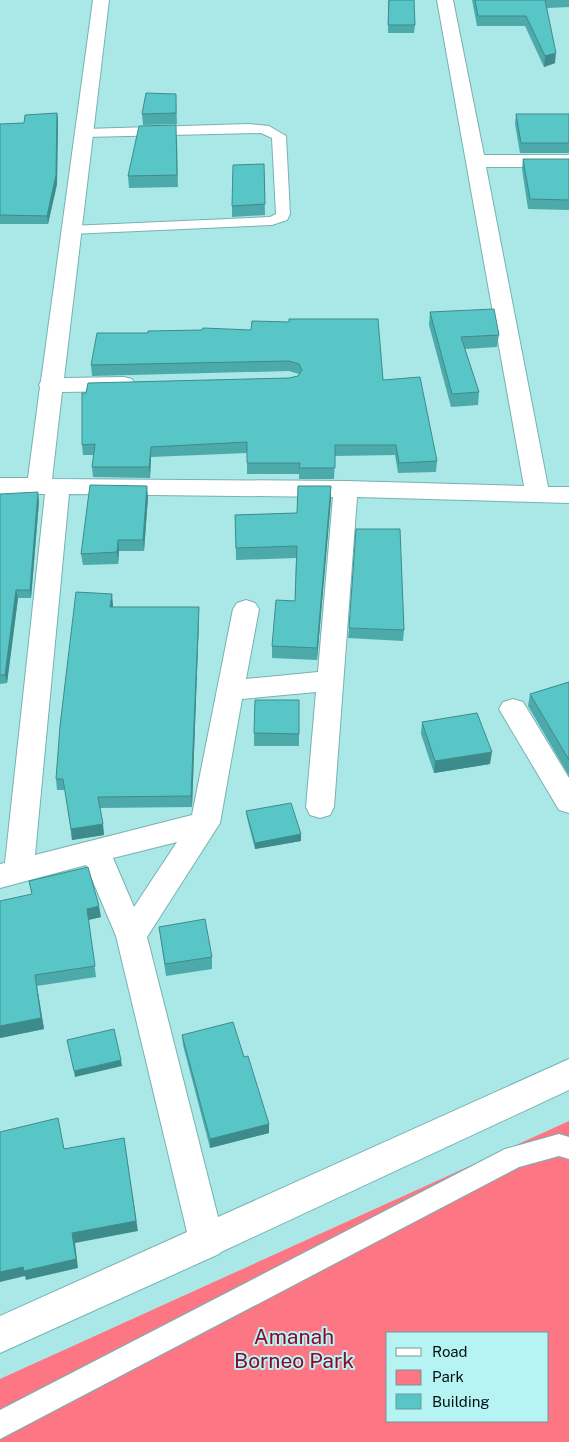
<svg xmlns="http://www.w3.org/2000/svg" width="569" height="1442" font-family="'Public Sans',sans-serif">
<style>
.green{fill:#fc7683;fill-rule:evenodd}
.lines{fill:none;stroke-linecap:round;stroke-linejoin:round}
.lane-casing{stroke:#77b2b2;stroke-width:2}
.street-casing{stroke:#77b2b2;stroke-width:2}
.lane{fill:#fff;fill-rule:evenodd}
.street{fill:#fff;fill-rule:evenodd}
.wall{fill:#4caaab}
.shaded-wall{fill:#3e8b8b}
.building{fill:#58c6c7;stroke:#3e8b8b}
.labels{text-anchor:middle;stroke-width:4;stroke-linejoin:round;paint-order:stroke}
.near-park-label{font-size:21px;fill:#8b082b;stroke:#b6f4f4}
</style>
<rect width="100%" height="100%" fill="#aae7e7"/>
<path class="green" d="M569,1121V1442H0V1379ZM388,1333H548V1421H388Z"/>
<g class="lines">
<defs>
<path id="lane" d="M249,124L269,126L286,136L290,214L287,220L272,225L70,234L63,230L70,226L270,217L276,214L272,138L261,133L85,137L78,133L85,129Z
M559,1134L569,1137V1159L559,1156L519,1167L0,1439V1410L505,1149Z"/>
<path id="street" d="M93,0H109L64,378L124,377L132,379L135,384L132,389L124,391L62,392L52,479L346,481L524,486L437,0H453L484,155H569V167H486L548,487H569V503L357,497L334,807L330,815L320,818L310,815L306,807L316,692L242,699L220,823L147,937L218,1217L569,1059V1090L221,1252L219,1254L0,1353V1316L187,1232L116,936L86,865L0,888V864L5,863L45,494H0V478H28L40,387L39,385L41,381ZM69,494L333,497L318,672L246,679L259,609L255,603L246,600L237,603L233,609L192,815L35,855ZM177,842L134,907L113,858Z
M513,699L523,702L569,778V813L559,810L499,709L503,702Z"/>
</defs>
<use href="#lane" class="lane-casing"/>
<use href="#street" class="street-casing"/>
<use href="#lane" class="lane"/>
<use href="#street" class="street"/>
</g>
<path class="wall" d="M388,0L415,25L414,33H388Z
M472,0H569V7L547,8L555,63L544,67L525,26H477Z
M176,94L177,124L143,125L142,114Z
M57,113L58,121L57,184L48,224H0V124L24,123Z
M516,114H569V153H520L515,124Z
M177,137L178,187L129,188L128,176Z
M523,159H569V210L528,209L522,169Z
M264,164L265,215L232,217V206Z
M430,312L499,335L497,347L465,349L479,392L478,405L451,407L429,325Z
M148,331L383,380L437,461L436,472L398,473L395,455L335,456L334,479H299V474H247V453L151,457L150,478L93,477L92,467L94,455H83L82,445L298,376L299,374L289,371L92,376L91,365L148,333Z
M331,486V499L317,660L272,658V646L295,601L296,558L236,560L235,515L297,513Z
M0,494L39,501L31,598H18L7,683L0,684Z
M148,497L144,551H119L118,564L83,565L81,554Z
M113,605V607L199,618L192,807L100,808L104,835L72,840L65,790H57L56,779Z
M349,628L404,630L403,641L348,638Z
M569,682V776L528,706L530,694Z
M299,700V746H254V733Z
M422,722L490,764L434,773L421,734Z
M246,811L301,841L255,849L247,818Z
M29,881L101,917L88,920L96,977L37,986L44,1029L0,1038L32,894Z
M159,927L212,957V969L166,976Z
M182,1035L269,1124V1133L210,1148L183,1045Z"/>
<path class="shaded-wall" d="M556,53L555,63L544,67L545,56Z
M57,113L58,121L57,184L48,224L47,216Z
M151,447V457L150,478L149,467Z
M147,486L148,497L144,551L143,540Z
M331,486V499L317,660V648Z
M38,492L39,501L31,598L30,590Z
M118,540L119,551L118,564L117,552Z
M16,590L18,598L7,683L5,675Z
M112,594L113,605L112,618L110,607Z
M199,607V618L192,807L191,796Z
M492,752L490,764L434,773L435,761Z
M103,824L104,835L72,840L71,829Z
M301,834V841L255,849V843Z
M99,906L101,917L88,920L96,977L87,909Z
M35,975L44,1029L0,1038V1026Z
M121,1060L122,1066L75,1077L74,1071Z
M269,1124V1133L210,1148V1139Z
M124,1138L138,1231L75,1243L78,1268L26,1280L25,1276L0,1282V1272L72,1233Z"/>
<path class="building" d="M389,0H414L415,25H388Z
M475,0H545L556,53L545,56L526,16H478Z
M146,93L176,94V113L142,114Z
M57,113L56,175L47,216L0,215V124L24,123L25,115Z
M516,114H569V143H521Z
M176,125L177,175L128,176L139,126Z
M523,159H569V200L530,199Z
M264,164L265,204L232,206L233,165Z
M494,309L499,335L461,337L479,392L452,394L430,312Z
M289,319H378L383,380L420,377L437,461L399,463L396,445H335V468H299L300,463H247V442L151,447L149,467H92L95,444L82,445V393H86L88,383L289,378L298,376L302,370L299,364L289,361L91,365L97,333H148V331L202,330L203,328L251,330L252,321L289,322Z
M90,485L147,486L143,540H118L117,552L81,554Z
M298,486H331L317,648L272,646L276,600L295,601L297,546L236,548L235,515L297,513Z
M38,492L30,590H16L5,675H0V494Z
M356,529H400L404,630L349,628Z
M76,592L112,594L110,607H199L191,796L98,797L103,824L71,829L63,779H56L60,726Z
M569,682V760L530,694Z
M255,700H299V734L254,733Z
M477,713L492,752L435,761L422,722Z
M291,803L301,834L255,843L246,811Z
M88,867L99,906L87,909L95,966L35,975L41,1018L0,1026V901L32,894L29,881Z
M205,919L212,957L165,964L159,927Z
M233,1022L244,1057L248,1056L269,1124L210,1139L182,1035Z
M114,1029L121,1060L74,1071L67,1040Z
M58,1118L64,1149L124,1138L136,1221L72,1233L76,1259L24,1271L23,1267L0,1272V1132Z"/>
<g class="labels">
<g class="near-park-label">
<text x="294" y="1344">Amanah<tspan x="294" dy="24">Borneo Park</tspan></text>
</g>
</g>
<rect x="386" y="1332" width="162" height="90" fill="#b6f4f4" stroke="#6d999a"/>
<rect x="396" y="1348" width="25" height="8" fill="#ffffff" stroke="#6d999a"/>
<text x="432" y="1357" font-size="15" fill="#001112">Road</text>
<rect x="396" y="1370" width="25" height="15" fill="#fc7683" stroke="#6d999a"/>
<text x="432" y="1382" font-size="15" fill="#001112">Park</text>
<rect x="396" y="1394" width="25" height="15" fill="#58c6c7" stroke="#6d999a"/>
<text x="432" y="1407" font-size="15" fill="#001112">Building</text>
</svg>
